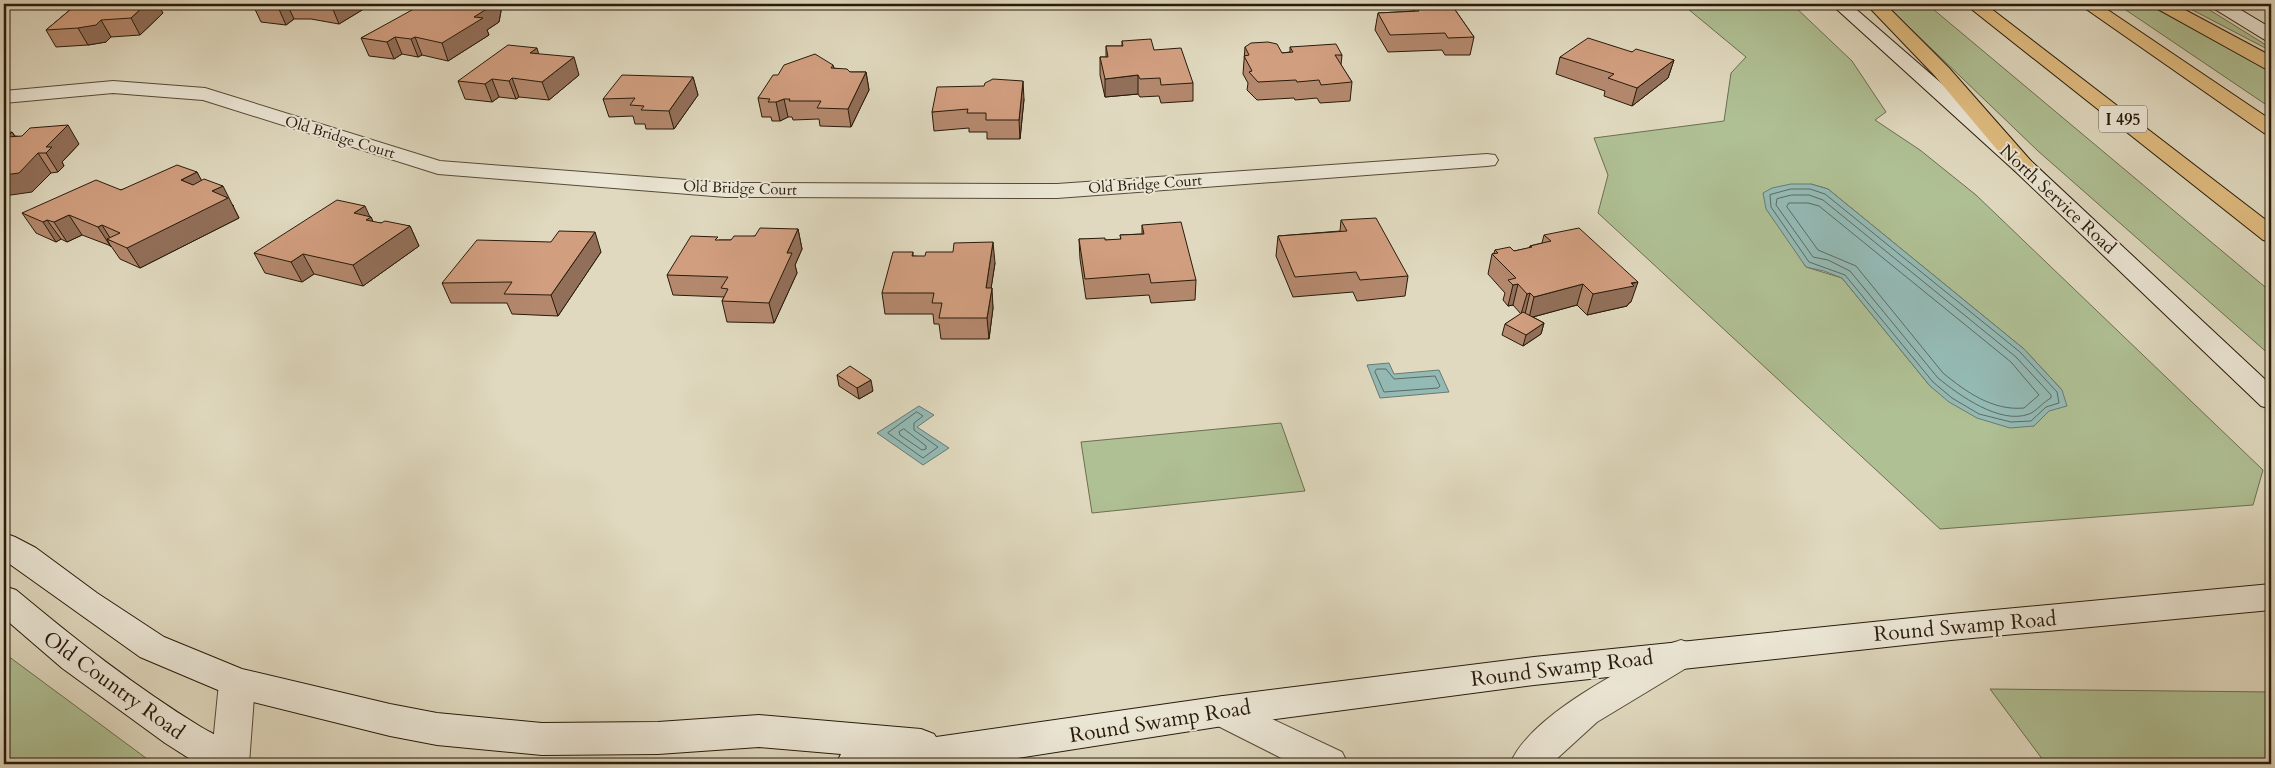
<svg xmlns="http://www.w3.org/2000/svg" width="2275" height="768" font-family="Cardo,serif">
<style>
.green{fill:#afc094;stroke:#6c6e4f;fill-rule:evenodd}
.water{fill:#94bab5;stroke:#697a71}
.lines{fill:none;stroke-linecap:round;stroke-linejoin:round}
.shore{stroke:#5e6a60;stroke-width:1}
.minor-casing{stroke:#564a37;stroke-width:2}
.secondary-casing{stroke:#281b0a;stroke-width:2}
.motorway-casing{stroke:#281b0a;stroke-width:2}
.minor{fill:#ebe6d5;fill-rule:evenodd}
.secondary{fill:#ebe6d5;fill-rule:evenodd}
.motorway{fill:#e0bc80;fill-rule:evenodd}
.wall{fill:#b4886d;stroke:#281b0a}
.shaded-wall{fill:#926f59;stroke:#281b0a}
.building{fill:#d19e7f;stroke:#281b0a}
.labels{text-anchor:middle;stroke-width:4;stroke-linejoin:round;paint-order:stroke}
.far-street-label{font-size:15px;fill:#281b0a;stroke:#ebe6d5}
.shield{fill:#ebe6d5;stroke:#625847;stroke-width:1}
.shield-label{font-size:16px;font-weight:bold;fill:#281b0a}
.street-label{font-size:18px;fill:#281b0a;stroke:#ebe6d5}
.near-street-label{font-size:21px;fill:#281b0a;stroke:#ebe6d5}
</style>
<rect width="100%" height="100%" fill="#e0d9bf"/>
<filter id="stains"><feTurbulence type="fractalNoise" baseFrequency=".004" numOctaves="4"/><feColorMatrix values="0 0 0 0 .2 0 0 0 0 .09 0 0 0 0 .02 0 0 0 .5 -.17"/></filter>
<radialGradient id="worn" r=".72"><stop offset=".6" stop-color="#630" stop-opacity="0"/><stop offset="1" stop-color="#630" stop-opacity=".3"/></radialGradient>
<path class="green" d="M1682,4H1792L1852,61L1886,112L1875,120L1920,150L1976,195L2263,470L2253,505L1940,529L1598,213L1608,175L1594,138L1724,121L1731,73L1746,57ZM1811,184L1828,189L2024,349L2062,390L2049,411L2034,426L1930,386L1842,278L1806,267L1798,254Z
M1885,4H1927L2271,292V356L2038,151Z
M2117,4H2147L2271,72V108Z
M2181,4H2200L2266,45L2271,51Z
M1281,423L1305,491L1092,513L1081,442Z
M4,653L154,764H4Z
M1990,689L2271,692V764H2046Z"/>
<path class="water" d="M1791,184H1811L1828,189L2024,349L2062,390L2067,406L2049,411L2034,426L2010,428L1977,418L1949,402L1930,386L1842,278L1824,271L1806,267L1766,209L1763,193L1772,188Z
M1389,363L1394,374L1439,370L1449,392L1380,398L1367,365Z
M919,406L934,415L917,427L949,448L923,465L877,433Z"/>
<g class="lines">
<path class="shore" d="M1791,189H1810L1825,194L2020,352L2057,392L2059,403L2046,407L2031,421L2011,422L1979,414L1952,398L1933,382L1845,275L1809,262L1771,207L1770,195Z
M1792,195H1809L1823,200L2016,357L2051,395V398C2043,402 2037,411 2029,414C2000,425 1959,395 1938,378L1850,271L1828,260L1813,257L1776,205L1777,199Z
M1789,203H1808L1819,206L2011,362L2039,395L2024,408C1993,411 1966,392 1943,373L1856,266L1818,250L1787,207Z
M1377,369H1386L1394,379L1435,376L1440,386L1438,388L1384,392L1375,372Z
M917,412L923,416L914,423V430L938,447L923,458L888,433Z
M904,429L926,446V449L922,450L900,435L899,432Z"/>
<defs>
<path id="minor" d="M113,81L205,88L440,161L726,183L1057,184L1487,154L1495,155L1498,160L1495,165L1487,166L1057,198L726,197L438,174L203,100L113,93L4,103V91Z
M1681,640L1693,644L1698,654L1693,664L1597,722L1551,764H1510C1530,715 1623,670 1669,644Z
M237,668L250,673L255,683L249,764H211L219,683L224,673Z
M1223,696L1342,752L1348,764H1293L1210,722L1205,711L1210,700Z"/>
<path id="secondary" d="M1831,4H1850L2031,161L2271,385V409L2261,406L2015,171Z
M2210,4H2231L2271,28V41L2265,40L2213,8Z
M4,533L15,537L36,548L97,593L164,637L242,669L390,704L437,713L542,723L658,722L759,715L921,729L934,734L936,737L1223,696L1534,657L1951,614L2271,584V610L1951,640L1534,685L1223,726L979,764H836L841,754L759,747L658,754L542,755L437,745L390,736L237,698L140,657L4,560Z
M4,586L16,590C75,639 135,687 201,727C218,737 240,746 248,764H198L165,743L62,668L4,618Z"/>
<path id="motorway" d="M1866,4H1885L1949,68L2031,161L2034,166L2031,171L2023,173L2015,171L1935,76Z
M1965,4H1985L2271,224V242L2263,240Z
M2079,4H2099L2271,120V135L2264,133Z
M2153,4H2174L2271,56V70L2264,68L2156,8Z"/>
</defs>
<use href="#minor" class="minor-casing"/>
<use href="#secondary" class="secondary-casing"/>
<use href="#motorway" class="motorway-casing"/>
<use href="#minor" class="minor"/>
<use href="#secondary" class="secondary"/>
<use href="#motorway" class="motorway"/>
</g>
<path class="wall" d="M77,4L163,13L140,35L111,37L106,42L88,45L56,47L46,30Z
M255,4H372L339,24L311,19H294L286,25L261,22L253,5Z
M426,4H499L501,11L499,22L487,30L489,35L448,61L422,55L418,57L402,54L394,59L369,56L361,38Z
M1427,4H1451L1474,37L1470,55H1445L1442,50L1388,52L1375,30L1378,13L1414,11L1415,6H1426Z
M1122,41L1154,50L1193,83V101L1161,103L1159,96L1140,97L1138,94L1105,97L1100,75V57H1106V46H1122Z
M1245,47L1282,53L1290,52V47L1342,55L1341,65L1352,82L1350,101L1320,103L1317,98L1295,100L1294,98L1257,100L1247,90L1248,83L1243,74Z
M1632,52L1674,60L1668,78L1632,106L1604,96L1605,91L1556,74L1560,57Z
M538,54L579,75L549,100L519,97L516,99L499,97L492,102L465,99L458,81Z
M833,65L834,68L850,72H866L869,90L851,127L820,126L819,119L793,120L792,117H788L780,121H772L771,117H762L758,98L778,75Z
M693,77L698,95L674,129H646L645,124H635L633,116L609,117L603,99Z
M1024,99L1020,139H987V132H969V128L934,131L932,112Z
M12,132L15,136L79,144L62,162L64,166L58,172L51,173L32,192Z
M197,172L201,181L234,206H233L239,218L140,268L120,259L111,246L82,235L67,242L61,239L56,242L36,233L22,213Z
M370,217H371L373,222L381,223L410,226L419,246L363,286L314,274L302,282L265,273L254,253Z
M1341,220L1408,276L1405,296L1357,301L1353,292L1293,297L1276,256L1278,236L1340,231Z
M1142,225L1196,280L1195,300L1151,303L1149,295L1086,299L1080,259L1079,239L1105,240H1121L1120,235L1142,234Z
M798,229L802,249L795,265L797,273L774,323L727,322L722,301L724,297L673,295L667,275L719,240H731Z
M1544,235L1631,302L1629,303L1627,306L1587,315L1577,305L1533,317L1544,323L1541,334L1523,346L1502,335L1505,324L1521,314L1513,305L1508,306L1503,300L1505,293L1488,274L1492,254L1494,253L1495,250L1514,251L1529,248L1530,246L1542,243Z
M601,252L558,316L512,314L507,303H451L442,283Z
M913,252V256L995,263L991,288L993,308L989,339H941L939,324H934L933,314H885L882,293Z
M837,375L873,391L859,399L839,386Z"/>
<path class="shaded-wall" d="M146,4H158L163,13L140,35L131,18Z
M284,4H287L294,19L286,25L278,7Z
M337,4H372L339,24L332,7Z
M493,4H499L501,11L499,22L487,30L489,35L448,61L442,43L474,17Z
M101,20L111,37L106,42L88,45L78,28Z
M395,37L402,54L394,59L387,42Z
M415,37L422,55L418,57L411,39Z
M537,48L542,66L530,53Z
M574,57L579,75L549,100L542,82Z
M1674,60L1668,78L1632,106L1637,88Z
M866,72L869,90L851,127L848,109Z
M1138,75V94L1105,97V79Z
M693,77L698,95L674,129L669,111Z
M512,78L519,97L516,99L509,81Z
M492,79L499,97L492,102L485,84Z
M1023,81L1024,99L1020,139L1019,120Z
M784,99L788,117L780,121L776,102Z
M68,125L79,144L62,162L64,166L58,172L46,153V147Z
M12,132L24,151L7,137Z
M38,153L51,173L32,192L4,196V175Z
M197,172L208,192L181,180Z
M223,186L239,218L140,268L127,248L212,191Z
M365,206L370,217H371L380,237L354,213Z
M69,215L82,235L67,242L54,222Z
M47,220L61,239L56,242L43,222Z
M102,225L112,241L107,239L111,247L98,227Z
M410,226L419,246L363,286L353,265Z
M798,229L802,249L795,265L797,273L774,323L769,303L787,253Z
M595,232L601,252L558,316L551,295Z
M993,242L995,263L988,308L986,288Z
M303,254L314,274L302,282L291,262Z
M1638,282L1631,302L1629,303L1627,306L1587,315L1593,294Z
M1518,284L1513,305L1508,306L1513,285Z
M1583,284L1577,305L1529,318L1534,297Z
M992,288L993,308L989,339L987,318Z
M1530,293L1525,314H1521L1527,294Z
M1544,323L1541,334L1523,346L1526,335Z
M871,380L873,391L859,399L857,388Z"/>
<path class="building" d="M77,4H146L131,18L101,20L96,25L78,28L46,30Z
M255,4H284L278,7L253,5Z
M313,4H337L332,7Z
M426,4H493V5L474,17L483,18L442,43L415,37L411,39L395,37L387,42L361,38L421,5Z
M1427,4H1451L1474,37L1448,38L1445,33L1390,35L1378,13L1419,11L1415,6L1428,5Z
M1588,38L1632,52L1636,49L1674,60L1637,88L1608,78L1614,74L1560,57Z
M1151,39L1154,50L1181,48L1193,83L1161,85L1160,78L1140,79L1138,75L1105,79L1100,57H1108L1106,46H1123L1122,41Z
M1268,42L1277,44L1282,53L1293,52L1290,47L1336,44L1342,55H1335L1352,82L1321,85L1319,80L1297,82L1296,80L1258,82L1249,72L1252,71L1244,56L1249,55L1245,47L1251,43Z
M508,45L537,48L530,53L574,57L542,82L512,78L509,81L492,79L485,84L458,81Z
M815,54L833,65L831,68L847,69L850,72H866L848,109L817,108L821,101H789L790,99H784L776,102H768L770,99L758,98L773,75H778L784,65Z
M622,75L693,77L669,111L641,110L644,106L630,105L635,98L603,99Z
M993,79L1023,81L1019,120H986V113H967L968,109L932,112L937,87L984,86L985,83Z
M68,125L46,147H52L46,153H38L19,173L4,175V133L12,132L7,137L22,136L30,128Z
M177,165L197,172L181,180L193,185L204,179L223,186L212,191L228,198L127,248L107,239L120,233L102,225L98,227L69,215L54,222L47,220L43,222L22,213L96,180L121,190Z
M337,200L365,206L354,213L371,217L366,220L381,223L385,221L410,226L353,265L303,254L291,262L254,253Z
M1376,218L1408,276L1360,280L1356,272L1295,277L1278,236L1347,231L1341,220Z
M1181,222L1196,280L1151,283L1149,274L1085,279L1079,239L1105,238V240L1121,239L1120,235L1144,234L1142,225Z
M760,228L798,229L787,253H792L769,303L722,301L728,289L721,288L728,277L667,275L691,236L718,237L715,240H731L734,236H755Z
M1579,228L1638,282L1631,283L1634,286L1593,294L1583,284L1534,297L1530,293L1527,294L1518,284L1513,285L1508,280L1516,278L1492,254L1498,253L1495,250L1510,247L1514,251L1532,247L1530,246L1551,241L1544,235Z
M559,231L595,232L551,295L504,294L512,282L442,283L477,240L551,242Z
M993,242L986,288H992L987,318H939L942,303H932L934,293H882L893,252H913L912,256H925L926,252H953L954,243Z
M1523,312L1544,323L1526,335L1505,324Z
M850,366L871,380L857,388L837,375Z"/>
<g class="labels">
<g class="far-street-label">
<text transform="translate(340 137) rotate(17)" y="5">Old Bridge Court</text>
<text transform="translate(1145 184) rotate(-4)" y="5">Old Bridge Court</text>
<text transform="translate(740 188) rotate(2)" y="5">Old Bridge Court</text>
</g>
<rect class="shield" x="2099" y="105.5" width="48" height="27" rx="4"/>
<g class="shield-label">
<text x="2123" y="125">I 495</text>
</g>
<g class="street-label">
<text transform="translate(2058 199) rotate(43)" y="6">North Service Road</text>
</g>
<g class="near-street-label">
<text transform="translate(1965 626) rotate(-5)" y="7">Round Swamp Road</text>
<text transform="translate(1562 668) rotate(-7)" y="7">Round Swamp Road</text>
<text transform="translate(114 685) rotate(36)" y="7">Old Country Road</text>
<text transform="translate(1160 721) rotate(-9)" y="7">Round Swamp Road</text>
</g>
</g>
<rect width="2275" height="768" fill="none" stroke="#e0d9bf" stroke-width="20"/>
<rect x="5" y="5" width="2265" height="758" fill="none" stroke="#281b0a" stroke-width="2.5"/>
<rect x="10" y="10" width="2255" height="748" fill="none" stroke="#281b0a"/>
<rect width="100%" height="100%" filter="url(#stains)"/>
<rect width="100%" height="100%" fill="url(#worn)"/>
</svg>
